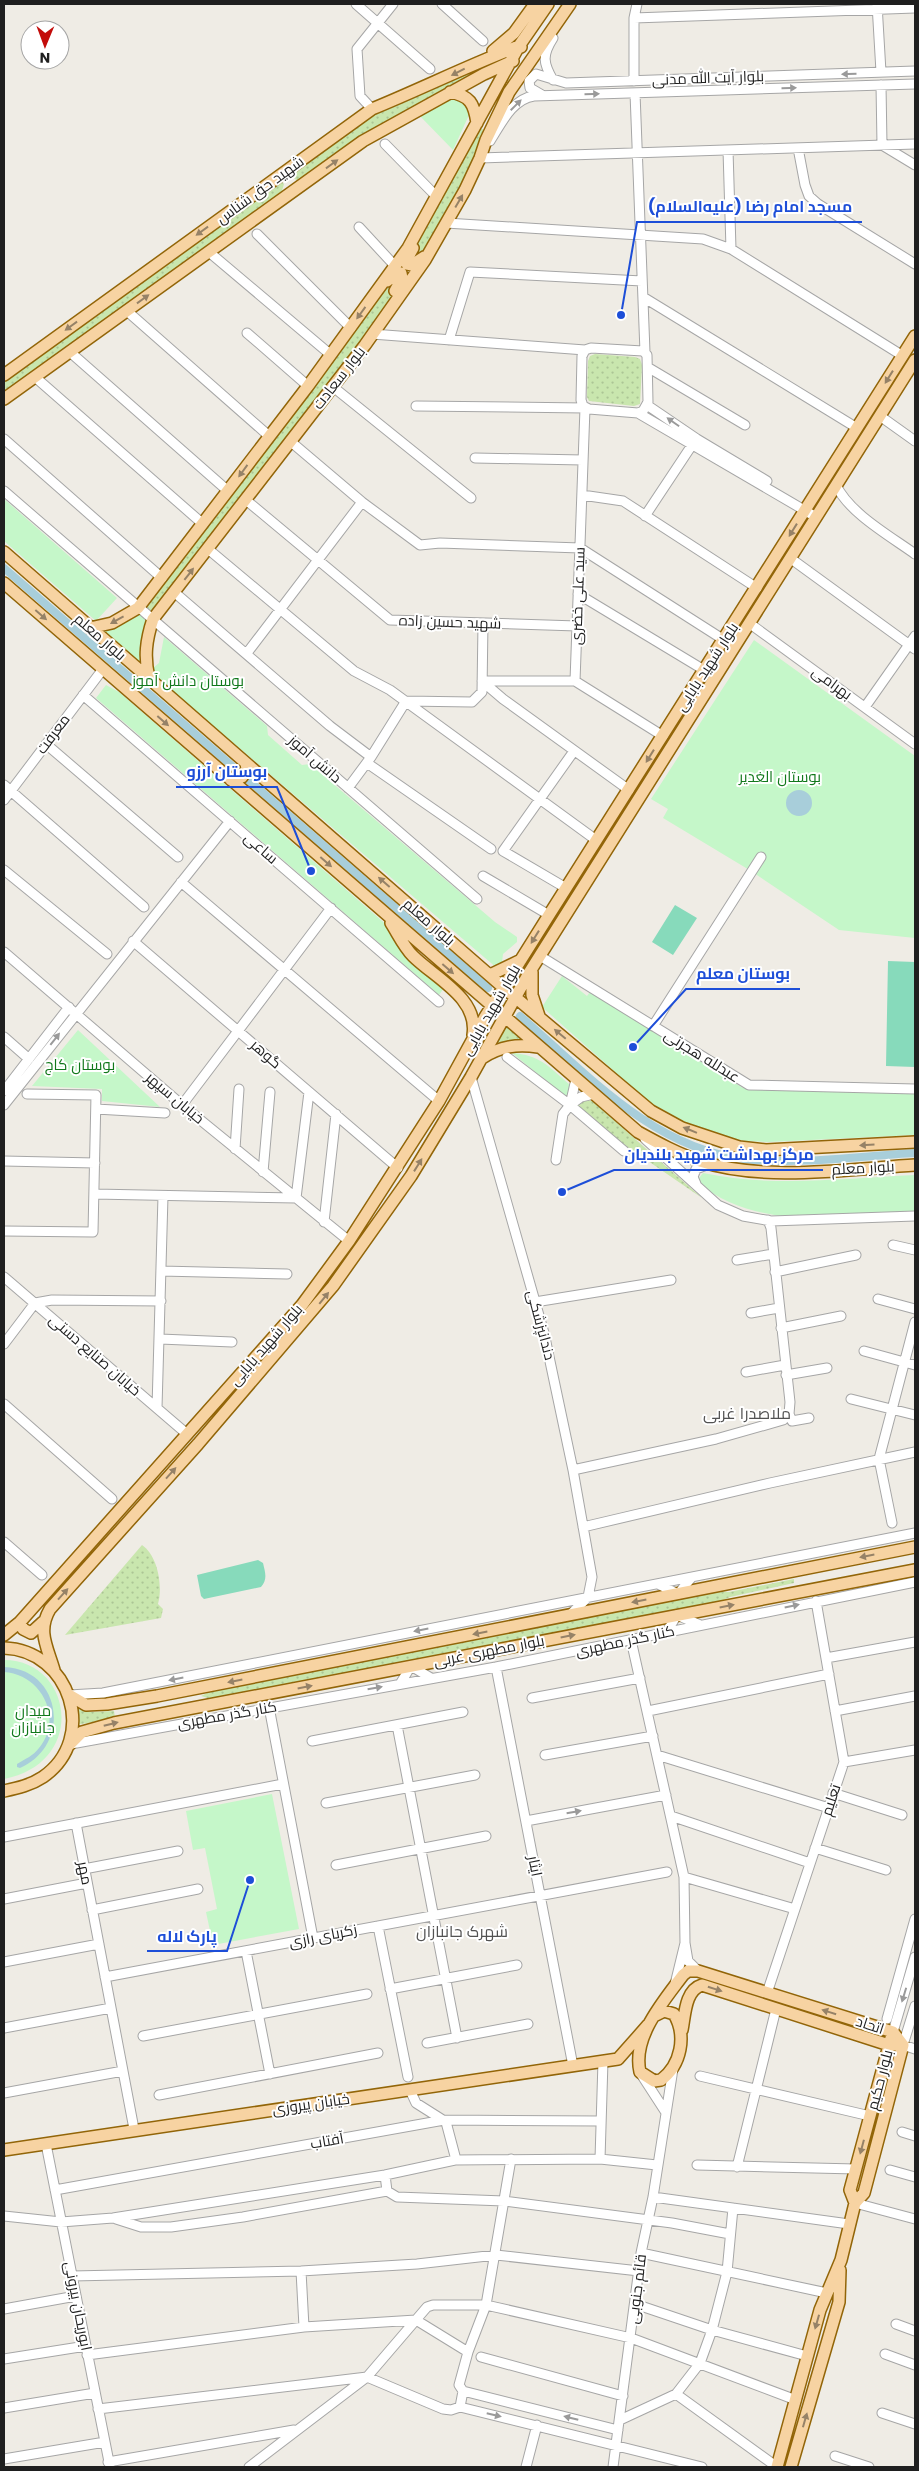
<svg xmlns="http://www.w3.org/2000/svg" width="919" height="2471" font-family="Poppins,Cairo,sans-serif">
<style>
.grass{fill:url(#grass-dots)}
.park{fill:#c5f7c9}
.pitch{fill:#87dabb}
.water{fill:#a8ceda}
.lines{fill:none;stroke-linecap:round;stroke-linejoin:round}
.canal{stroke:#a8ceda;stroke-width:8}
.minor-casing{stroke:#a6a6a6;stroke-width:11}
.major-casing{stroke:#926508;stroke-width:14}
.minor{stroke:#fff;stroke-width:9}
.major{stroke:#f7d3a2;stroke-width:11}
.oneway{fill:#968267}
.oneway2{fill:#9a9a9a}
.labels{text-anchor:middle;stroke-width:4;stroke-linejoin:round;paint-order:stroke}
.street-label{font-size:15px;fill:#1f1f1f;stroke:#fff}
.park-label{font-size:15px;fill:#11781b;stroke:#fff}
.neighbourhood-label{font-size:16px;fill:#525252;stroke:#fff}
.leader{fill:none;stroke:#1d4ed8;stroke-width:2}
.callout-dot{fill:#1d4ed8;stroke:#fff;stroke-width:2}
.callout-label{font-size:16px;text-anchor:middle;font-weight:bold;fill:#1d4ed8;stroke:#fff;stroke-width:4;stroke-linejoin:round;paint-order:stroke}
</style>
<defs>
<pattern id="grass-dots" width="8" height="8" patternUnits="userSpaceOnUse" patternTransform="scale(1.25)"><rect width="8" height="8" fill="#c9e6ae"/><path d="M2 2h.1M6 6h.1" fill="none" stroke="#acc595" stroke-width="1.8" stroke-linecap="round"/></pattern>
</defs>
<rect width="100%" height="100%" fill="#efece5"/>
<path class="grass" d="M478,62L484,74L298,181L292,177V171L372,109Z
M477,128H481L485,131L480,158L418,262L408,257L430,219Z
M281,181L284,184L281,194L4,399V375Z
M395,274L400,284L370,331L153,619L138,608Z
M595,354L635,357L640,359L642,365L640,404L634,406L589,401L587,397L588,361L590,356Z
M505,1025L525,1041H505L495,1045Z
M586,1100L592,1101L702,1198L616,1139L577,1105Z
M142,1545C158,1556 163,1586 158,1604L163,1609L161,1618L65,1635Z
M794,1579V1583L730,1597L717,1603L211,1699L201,1696L211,1691L715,1591L729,1592Z
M77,1708L90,1712L114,1711L115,1718L76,1725Z"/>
<path class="park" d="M456,97L466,104L469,115L453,150L418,114Z
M4,499L117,598L96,621L4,541Z
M138,608L153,619L149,678L90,628Z
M164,637L267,726L268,735L302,765L310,764L495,922L517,937V942L503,954L502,962L498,969L155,676L153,668L159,663Z
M754,640L915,756V938L839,930L751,871L663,818L668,809L651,799Z
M106,685L119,692L389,927L444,988L439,995L96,698Z
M562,976L587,996L590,992L743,1088L915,1092V1135L769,1142L745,1141L722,1136L687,1123L649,1102L542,1007Z
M78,1030L160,1107L102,1101V1089L32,1086Z
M512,1053C540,1055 548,1066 569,1084L570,1091L566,1097Z
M703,1173C773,1188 845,1178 915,1175V1212L779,1216C751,1211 720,1203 699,1182V1178Z
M4,1660C73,1660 88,1763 4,1779Z
M272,1794L299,1929L213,1945L206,1912L217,1909L205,1848L193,1850L186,1811Z"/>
<path class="pitch" d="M675,905L697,918L673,955L652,942Z
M888,961L915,962V1067L886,1066Z
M258,1560L263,1563C265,1572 268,1579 261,1587L204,1599L201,1596L197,1575Z"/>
<path class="water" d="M786 803a13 13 0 1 1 26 0a13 13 0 1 1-26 0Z
M4,1667C62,1669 72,1745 20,1768L17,1767V1764C25,1759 33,1756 39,1748C64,1718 41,1674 4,1672Z"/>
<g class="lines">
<path class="canal" d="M4,568L488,988
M520,1016C586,1073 652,1148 744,1159C799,1165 860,1156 915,1153"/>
<defs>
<path id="minor" d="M356,4L430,69
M442,4L483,41
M877,4L881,72
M634,18L915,8
M553,38C542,55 543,63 553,80
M634,81V18L637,4
M881,85L882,145L915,165
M635,93L645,352
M542,95L530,88L529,81L536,74L566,83L915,71
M372,109L360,96L357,49L393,4
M490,141C501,124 512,99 534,96L915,84
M385,144L437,197
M798,148L805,185L809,196L818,204L915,264
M728,150L731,249
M480,158L915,144
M446,223L703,239L731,249L903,356
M359,227L395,266
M257,234L351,328
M209,252L331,355
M643,297L857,428
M127,311L269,436
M247,333L308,386
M372,334L585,350
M449,340L470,272L642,281
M591,348L643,351L647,355L648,402L643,411L638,413L589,409L583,406L581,400L582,356L585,350Z
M70,352L228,491
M649,368L745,425
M35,377L203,524
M332,386L471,498
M647,405L697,439L767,481
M416,406L585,408L575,681L663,736
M638,413L816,517
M880,416L915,441
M4,439L162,578
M290,441L362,502L420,545L440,543L580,548L724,640
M475,458L583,460
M836,485C849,513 890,536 915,554
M4,491L477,899
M582,495L623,501L757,588
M246,500L390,620L577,626
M645,516L696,439
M208,549L354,671L390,690L596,840
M790,558L915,649
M174,592L330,726L371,757
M578,594L704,670
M749,623L915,744
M247,653L362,502
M482,681L503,699L629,790
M482,681H575
M83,695L439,1002
M406,701L472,702L482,692L483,623
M865,707L915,636
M46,744L178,857
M367,763L491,849
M4,785L144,907
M348,788L371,757L406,701
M4,800L103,669
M4,870L107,954
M483,876L549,915
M181,882L439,1101
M566,888L503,851L574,751
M133,941L398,1168
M4,952L182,1105L349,1241
M540,956L749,1085L915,1089
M653,1026L761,857
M4,1037L29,1059
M507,1057L570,1105L624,1151
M471,1077L544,1333L573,1470L592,1577L588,1597L570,1615
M576,1079L570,1105L581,1097L594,1094
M4,1091L69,1007
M4,1105L230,821
M182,1105L331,908
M96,1109L165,1113
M645,1139L718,1205L743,1216L771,1221L915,1216
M235,1149L239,1089
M556,1160L563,1114L570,1105
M4,1161L95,1163
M263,1172L270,1092
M696,1184L693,1177L696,1169L709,1164
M94,1194L296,1198L309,1092
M768,1220L771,1228L790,1402L789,1414
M324,1222L336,1114
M4,1231L93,1232L96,1095L27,1094
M893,1245L915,1250
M737,1260L773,1254
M161,1271L287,1274
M775,1272L856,1255
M4,1277L187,1434
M878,1299L915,1309
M535,1302L671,1280
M751,1313L779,1308
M781,1328L841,1316
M160,1339L232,1342
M4,1344L35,1303L52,1300L161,1301
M864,1351L915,1365
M746,1372L785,1365
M786,1375L827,1368
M851,1399L915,1415
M4,1404L112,1499
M157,1408L163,1196
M789,1414L792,1421L809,1418
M573,1470L716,1439L783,1420L789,1414
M892,1523L879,1459L915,1322
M583,1527L770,1483L915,1452
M4,1542L42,1575
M658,1584L678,1594L692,1577
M666,1633L677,1615L700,1625
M631,1640L684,1877L685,1943
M826,1658L915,1642
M496,1667L573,2066
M400,1684L411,1666L431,1678
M69,1695L103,1693L915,1533
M532,1698L640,1678
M269,1707L313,1938
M648,1711L829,1674
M835,1711L915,1696
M397,1725L457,2038
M312,1741L463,1712
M71,1744L496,1667L915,1582
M545,1755L653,1736
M657,1755L829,1808
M844,1762L915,1750
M833,1793L902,1815
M326,1803L475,1775
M671,1816L810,1863
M526,1821L666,1795
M76,1823L134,2129
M4,1837L283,1784
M815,1848L886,1870
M336,1865L486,1836
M84,1869L178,1851
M684,1877L795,1909
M4,1899L87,1883
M92,1910L198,1889
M378,1926L408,2077
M246,1951L270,2074
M4,1962L99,1944
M105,1977L667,1872
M675,1984L685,1943L688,1961L698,1971
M390,1989L517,1965
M767,1993L844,1762L816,1601
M915,2006L903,2045L915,2049
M887,2019L915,1919
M4,2028L111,2008
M893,2032L915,1957
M143,2036L367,1994
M427,2043L528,2024
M641,2074L665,2111
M700,2076L870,2116
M410,2090L416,2103L446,2122L455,2156
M4,2093L123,2071
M159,2095L378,2053
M902,2132L915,2136
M46,2144L110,2467
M511,2159L486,2305L631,2338L796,2400
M600,2159L603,2061
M697,2165L856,2169
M737,2167L776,2009
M890,2170L915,2177
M55,2190L444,2120L601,2121
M387,2191L397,2197L504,2201L672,2223L730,2234
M653,2197L849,2224
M855,2203L915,2219
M4,2216L61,2222L113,2218L385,2175L455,2160L600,2159L657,2165
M116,2219L141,2227H171L243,2217L387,2191L385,2175
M641,2253L827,2293
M301,2271L304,2327
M72,2276L301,2271L417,2264L496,2255L639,2271
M635,2304L712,2330L807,2356
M4,2309L76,2296
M896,2324L915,2331
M885,2354L915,2365
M87,2355L304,2327L416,2320L468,2352
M481,2357L623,2396
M4,2359L86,2346
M676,2394L777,2467
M4,2408L95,2393
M98,2409L367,2377L443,2409L451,2410L460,2407
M882,2413L915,2424
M620,2420L676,2394L700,2363L712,2330L727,2272L733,2208
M618,2430L463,2391L460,2407L702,2467
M835,2456L869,2467
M4,2459L105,2442
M108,2462L294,2430
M249,2467L367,2377L427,2307L433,2305H486L468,2352L459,2385L463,2391
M526,2467L537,2425
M613,2467L641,2253L653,2197L673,2069"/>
<path id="major" d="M493,51L514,33L535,4
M450,92C470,96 474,103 477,123
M413,248L408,257L407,264L412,265L424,257
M387,281L395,274L401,273L402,278L395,291
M4,375L372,109C421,89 469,65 519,46L521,47
M4,399L363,141L484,74L513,61
M4,552L503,987L651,1111L682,1128L739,1147L766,1150L915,1142
M4,583L638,1132C658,1143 678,1154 700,1161C763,1182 849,1169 915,1165
M90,628L112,623L138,608L308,386L408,248L519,46L548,4
M149,678C144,657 146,640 153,619L365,345L425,260L465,190L480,158L486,140L509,92L570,4
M231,780L242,777L247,769L246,763
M391,923C398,934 404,947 413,956C435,978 479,998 473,1035
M532,972V995L539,1016
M490,975L521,960
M482,1058C501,1046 517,1044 538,1047
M20,1622L23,1629L31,1633L43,1622
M4,1635L20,1622L302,1305L349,1241L439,1101L485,1017L549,915L915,336
M4,1648C70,1650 99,1738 43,1777C31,1785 18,1788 4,1791
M54,1670C47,1646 37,1631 50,1609L198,1444L333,1286L411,1176L471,1077L529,973L915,360
M69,1695L86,1705L107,1704L157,1696L915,1547
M69,1745L82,1732L114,1723L915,1570
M656,2015L664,2011L674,2014C687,2036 681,2065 661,2080L654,2081L640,2072C632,2037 663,2002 683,1975L688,1971H698L893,2032L903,2045
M682,2030C685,2015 685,1990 702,1985L889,2045H903
M4,2150L618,2059L648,2025
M855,2203L850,2190L891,2038
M777,2467L820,2310L841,2260L855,2203L864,2193L903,2045
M791,2467L839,2302L840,2270"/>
</defs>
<use href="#minor" class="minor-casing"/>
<use href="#major" class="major-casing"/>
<use href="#minor" class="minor"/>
<use href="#major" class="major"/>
</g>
<defs><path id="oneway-solid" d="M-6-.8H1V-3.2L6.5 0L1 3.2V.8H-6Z" transform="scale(1.25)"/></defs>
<g class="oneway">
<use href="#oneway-solid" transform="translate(458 72) rotate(153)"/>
<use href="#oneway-solid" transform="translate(332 164) rotate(-36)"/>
<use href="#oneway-solid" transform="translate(459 201) rotate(-60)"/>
<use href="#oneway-solid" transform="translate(202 231) rotate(144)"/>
<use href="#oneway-solid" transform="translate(143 299) rotate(-36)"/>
<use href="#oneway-solid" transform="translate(361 313) rotate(126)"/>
<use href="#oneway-solid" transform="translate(71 326) rotate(144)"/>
<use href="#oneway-solid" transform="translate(889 377) rotate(122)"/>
<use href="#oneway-solid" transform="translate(243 471) rotate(126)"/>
<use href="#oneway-solid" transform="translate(793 530) rotate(122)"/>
<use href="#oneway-solid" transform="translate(189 574) rotate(-52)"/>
<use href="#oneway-solid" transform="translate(41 615) rotate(41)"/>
<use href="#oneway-solid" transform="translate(117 620) rotate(151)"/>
<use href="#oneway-solid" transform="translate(163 721) rotate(41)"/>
<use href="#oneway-solid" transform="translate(650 756) rotate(122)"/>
<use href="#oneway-solid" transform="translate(326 862) rotate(41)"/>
<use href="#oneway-solid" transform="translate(384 882) rotate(-139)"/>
<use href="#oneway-solid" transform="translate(535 937) rotate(122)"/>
<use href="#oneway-solid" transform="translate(448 969) rotate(41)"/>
<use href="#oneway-solid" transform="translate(560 1034) rotate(-140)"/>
<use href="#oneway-solid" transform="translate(690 1130) rotate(-158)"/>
<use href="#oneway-solid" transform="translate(867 1145) rotate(177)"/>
<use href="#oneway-solid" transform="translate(418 1165) rotate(-58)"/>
<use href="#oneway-solid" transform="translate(324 1298) rotate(-51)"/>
<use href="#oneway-solid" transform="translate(171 1473) rotate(-48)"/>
<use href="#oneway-solid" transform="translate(867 1556) rotate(169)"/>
<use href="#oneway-solid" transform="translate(63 1594) rotate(-48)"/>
<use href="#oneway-solid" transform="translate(639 1601) rotate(169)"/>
<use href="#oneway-solid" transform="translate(727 1606) rotate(-11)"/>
<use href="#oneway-solid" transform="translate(480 1633) rotate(169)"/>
<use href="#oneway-solid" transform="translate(568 1636) rotate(-11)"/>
<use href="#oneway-solid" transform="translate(235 1681) rotate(169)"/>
<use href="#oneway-solid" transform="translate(305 1687) rotate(-11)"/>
<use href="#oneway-solid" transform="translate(111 1724) rotate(-14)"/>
<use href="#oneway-solid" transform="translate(715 1989) rotate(18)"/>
<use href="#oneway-solid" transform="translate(829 2012) rotate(-162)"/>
<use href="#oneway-solid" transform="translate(862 2147) rotate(105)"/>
<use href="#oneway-solid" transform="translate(817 2322) rotate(106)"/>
<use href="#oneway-solid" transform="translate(805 2420) rotate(-74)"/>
</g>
<g class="oneway2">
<use href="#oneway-solid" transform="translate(849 74) rotate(178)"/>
<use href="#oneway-solid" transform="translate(789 88) rotate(-2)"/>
<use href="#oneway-solid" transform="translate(592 94) rotate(-2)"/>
<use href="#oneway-solid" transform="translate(516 105) rotate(-45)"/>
<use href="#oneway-solid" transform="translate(673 422) rotate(-145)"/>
<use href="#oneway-solid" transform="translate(55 1039) rotate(-52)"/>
<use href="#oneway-solid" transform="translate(792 1606) rotate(-12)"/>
<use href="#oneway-solid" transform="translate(421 1630) rotate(169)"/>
<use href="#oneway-solid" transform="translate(176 1679) rotate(169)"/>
<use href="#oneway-solid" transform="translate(375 1688) rotate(-10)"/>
<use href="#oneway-solid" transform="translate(574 1812) rotate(-10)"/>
<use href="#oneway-solid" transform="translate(904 1995) rotate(107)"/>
<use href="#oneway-solid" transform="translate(494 2415) rotate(13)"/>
<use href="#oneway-solid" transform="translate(571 2418) rotate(-166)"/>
</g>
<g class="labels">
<g class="street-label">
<text transform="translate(708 78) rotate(-2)" y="5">بلوار آیت الله مدنی</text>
<text transform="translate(260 190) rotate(-36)" y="5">شهید حق شناس</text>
<text transform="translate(339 378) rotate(-52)" y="5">بلوار سعادت</text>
<text transform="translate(578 596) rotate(-88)" y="5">سید علی خضری</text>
<text transform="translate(450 622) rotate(2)" y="5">شهید حسین زاده</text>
<text transform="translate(100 637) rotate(41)" y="5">بلوار معلم</text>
<text transform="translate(707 667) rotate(-57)" y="5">بلوار شهید بابایی</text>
<text transform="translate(832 683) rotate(36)" y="5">بهرامی</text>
<text transform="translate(53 734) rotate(-53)" y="5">معرفت</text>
<text transform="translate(315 759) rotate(41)" y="5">دانش آموز</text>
<text transform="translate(261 848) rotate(41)" y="5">ساعی</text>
<text transform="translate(429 922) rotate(41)" y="5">بلوار معلم</text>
<text transform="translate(491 1010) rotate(-60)" y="5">بلوار شهید بابایی</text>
<text transform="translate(266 1054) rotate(41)" y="5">گوهر</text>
<text transform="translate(702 1056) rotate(32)" y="5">عبدلله هجرتی</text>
<text transform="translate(175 1098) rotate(40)" y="5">خیابان سپهر</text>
<text transform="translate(863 1168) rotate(-3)" y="5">بلوار معلم</text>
<text transform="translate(541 1325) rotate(75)" y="5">دندانپزشکی</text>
<text transform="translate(266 1345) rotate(-49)" y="5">بلوار شهید بابایی</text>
<text transform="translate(95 1355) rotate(41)" y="5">خیابان صنایع دستی</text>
<text transform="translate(625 1641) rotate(-12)" y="5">کنار گذر مطهری</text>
<text transform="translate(489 1651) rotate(-11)" y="5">بلوار مطهری غربی</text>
<text transform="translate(227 1715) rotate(-10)" y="5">کنار گذر مطهری</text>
<text transform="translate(831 1800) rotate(-72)" y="5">تعلیم</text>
<text transform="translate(535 1866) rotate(79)" y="5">ایثار</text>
<text transform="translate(85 1873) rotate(79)" y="5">مهر</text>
<text transform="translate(323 1936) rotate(-11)" y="5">زکریای رازی</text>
<text transform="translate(870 2025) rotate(18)" y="5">اتحاد</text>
<text transform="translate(880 2080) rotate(-75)" y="5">بلوار حکیم</text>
<text transform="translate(311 2104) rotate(-8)" y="5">خیابان پیروزی</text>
<text transform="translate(327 2141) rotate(-10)" y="5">آفتاب</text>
<text transform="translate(637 2289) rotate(-83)" y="5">قائم جنوبی</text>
<text transform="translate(78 2306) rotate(79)" y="5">ابوریحان بیرونی</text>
</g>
<g class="park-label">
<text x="188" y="686">بوستان دانش آموز</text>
<text x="780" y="782">بوستان الغدیر</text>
<text x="80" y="1070">بوستان کاج</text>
<text x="33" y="1716">میدان<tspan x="33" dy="17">جانبازان</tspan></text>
</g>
<g class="neighbourhood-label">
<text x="747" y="1419">ملاصدرا غربی</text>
<text x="462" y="1937">شهرک جانبازان</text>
</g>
</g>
<path class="leader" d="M621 315L637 222H862M311 871L277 787H176M633 1047L686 989H800M562 1192L614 1170H823M250 1880L227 1951H147"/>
<g class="callout-dot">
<circle cx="621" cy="315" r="5"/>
<circle cx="311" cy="871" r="5"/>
<circle cx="633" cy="1047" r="5"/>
<circle cx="562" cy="1192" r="5"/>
<circle cx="250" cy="1880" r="5"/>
</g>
<g class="callout-label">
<text x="750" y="212">مسجد امام رضا (علیه‌السلام)</text>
<text x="227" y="777">بوستان آرزو</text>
<text x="743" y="979">بوستان معلم</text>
<text x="719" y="1160">مرکز بهداشت شهید بلندیان</text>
<text x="187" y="1942">پارک لاله</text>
</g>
<rect width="919" height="2471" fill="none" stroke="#1f1f1f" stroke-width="10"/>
<g transform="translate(45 45) rotate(181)"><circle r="24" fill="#ffffff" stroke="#a5a5a5"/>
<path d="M0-4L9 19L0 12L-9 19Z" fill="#c30c0a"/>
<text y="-8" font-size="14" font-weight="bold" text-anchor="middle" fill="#1f1f1f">N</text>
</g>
</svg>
